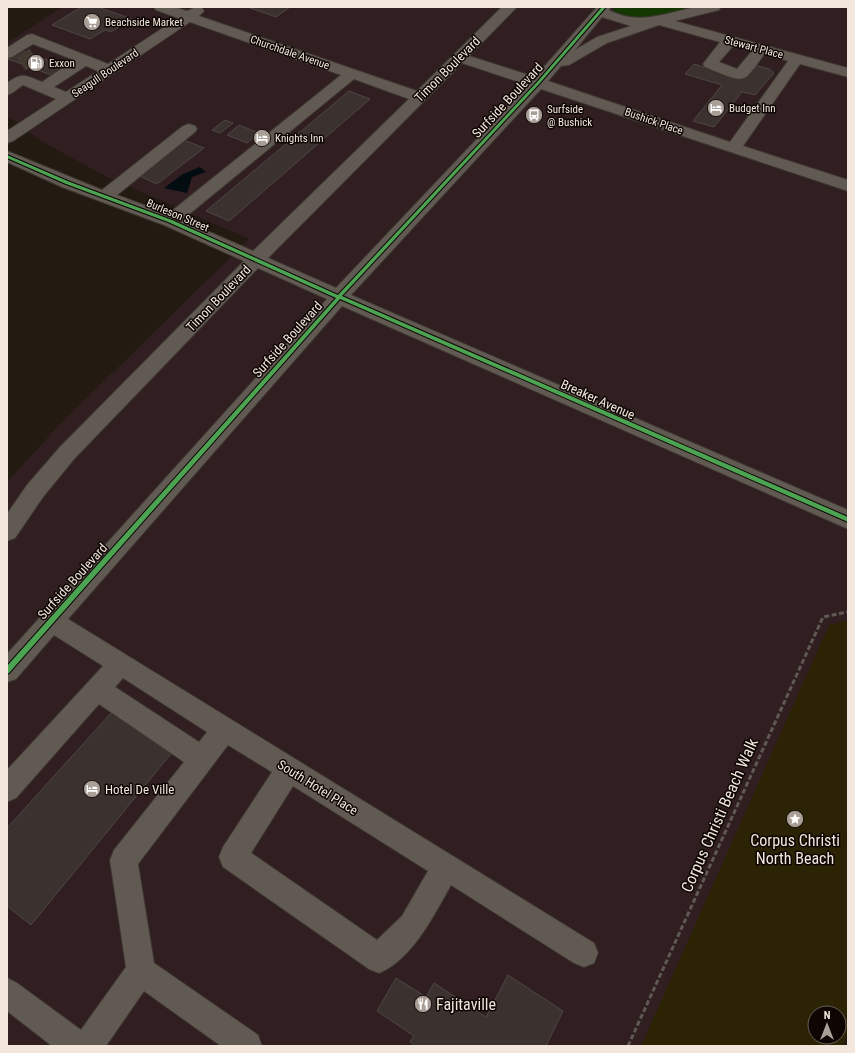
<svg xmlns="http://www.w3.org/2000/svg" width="855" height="1053" font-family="'Roboto Condensed',sans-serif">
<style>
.commercial{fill:#301e21}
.green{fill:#143702}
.sand{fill:#2c2305;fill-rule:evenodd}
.water{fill:#030c11}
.building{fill:#3b3230;stroke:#4e4645}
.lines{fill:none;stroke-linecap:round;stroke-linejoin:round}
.minor-tunnel{stroke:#423930;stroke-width:16;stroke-dasharray:16 8;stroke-linecap:butt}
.minor-casing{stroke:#3e3731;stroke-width:2}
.path{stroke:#5f5953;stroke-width:3;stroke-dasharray:5 2.5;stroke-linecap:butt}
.minor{fill:#615a53;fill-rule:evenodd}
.cycleway-casing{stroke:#0d0603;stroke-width:2}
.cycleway{fill:#4ca352;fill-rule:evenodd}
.labels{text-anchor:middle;stroke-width:3;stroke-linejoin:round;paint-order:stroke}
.far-poi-label{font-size:11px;fill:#f2e6dd;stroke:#0d0603;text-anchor:start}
.far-street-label{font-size:11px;fill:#f2e6dd;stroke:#0d0603}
.street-label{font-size:13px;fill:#f2e6dd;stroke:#0d0603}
.poi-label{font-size:13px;fill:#f2e6dd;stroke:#0d0603;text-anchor:start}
.near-street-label{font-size:16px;fill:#f2e6dd;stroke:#0d0603}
.near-poi-label{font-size:16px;fill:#f2e6dd;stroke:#0d0603}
</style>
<rect width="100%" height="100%" fill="#231a12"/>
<path class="commercial" d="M62,7H848V657L665,1046H7V482L60,424L249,239L111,179L44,143L7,116V43Z"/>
<path class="green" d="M612,7H691C673,12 622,30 612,7Z"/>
<path class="sand" d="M848,620V1032L843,1046H641L829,625ZM815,1013H839V1037H815Z"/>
<path class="water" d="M200,167L206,172L192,177L187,193L164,188L183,174Z"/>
<path class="building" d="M81,7H98L132,19L111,32L105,30L90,39L52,25Z
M252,7H290L276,17L250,8Z
M21,50L50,61L67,68L54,76L8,59Z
M694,64L739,78L751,64L769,69L774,73L755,95L742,92L714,127L693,121L722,85L685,74Z
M349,91L370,99L229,221L206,211Z
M225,120L233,123L220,133L212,130Z
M239,125L259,133L247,143L227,135Z
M184,140L204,148L157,184L137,175Z
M112,712L174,750L31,925L7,906V828Z
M508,975L563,1011L546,1046H415L410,1042L414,1036L377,1011L396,978L426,997L434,983L486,1017Z"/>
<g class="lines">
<path class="minor-tunnel" d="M21,64L34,55"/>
<defs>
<path id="minor" d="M154,7H174L187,11L196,7L202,8L204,11L199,16L417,91L502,7H517L469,56L535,77L597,7H611L609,10C638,26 666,13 696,7C704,6 713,7 721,7L719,10L675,21L848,68V77L800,64L743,146L848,180V191L541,89L351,295L848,510V529L342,306L68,619L594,943L598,953L594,963L584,967L574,963L451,885C434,915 412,960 379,973L369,969L223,867L219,857L223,847L272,772L228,745L138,864L154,963L258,1035L262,1046H221L144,991L106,1046H52L7,1011V978L17,983L81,1030L126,967L110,860L114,850L184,762L99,704L16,798L7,802V770L103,666L54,635L16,679L7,682V654L327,299L258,268L74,459L43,497L15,538L7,541V514L27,485L60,447L244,261L164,225L62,187L7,162V151L102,190L183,126L189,124L195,126L197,129L195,132L117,195L168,214L341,75L190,22L13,141L7,143V131L56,99L23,85L12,93L7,95V83C22,72 25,75 42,82L74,60L33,44L12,57L7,58V48L27,35L32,34L108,64L178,18L156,10ZM602,17L631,26L597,37L575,50ZM659,25L720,42L703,64L705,67C713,70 737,82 744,78C750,76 760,60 764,54L788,61L730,142L548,81L561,66L569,65L607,43ZM733,46L752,51L737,69L719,62ZM462,63L528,85L336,288L268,258ZM86,66L98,71L66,92L54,87ZM354,79L409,99L253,251L182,220ZM123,678L207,732L199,742L115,687ZM293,786L428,871L402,916L377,940L251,853Z"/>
</defs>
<use href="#minor" class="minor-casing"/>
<path class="path" d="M628,1046L823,617L848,612"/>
<use href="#minor" class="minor"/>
<defs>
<path id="cycleway" d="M602,7H606L540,83L342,296L848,517V522L340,299L9,673L7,674V666L336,298L168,222L66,184L7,158V155L70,182L172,220L338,295L538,81Z"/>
</defs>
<use href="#cycleway" class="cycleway-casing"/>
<use href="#cycleway" class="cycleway"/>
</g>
<defs>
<symbol id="supermarket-disc" viewBox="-11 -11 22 22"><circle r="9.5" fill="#aa9f96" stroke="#0d0603"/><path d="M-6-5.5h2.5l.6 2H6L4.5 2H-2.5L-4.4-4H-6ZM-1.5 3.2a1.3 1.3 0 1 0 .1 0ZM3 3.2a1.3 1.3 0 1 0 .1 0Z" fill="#fff"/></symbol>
<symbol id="fuel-disc" viewBox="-11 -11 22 22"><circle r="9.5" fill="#aa9f96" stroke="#0d0603"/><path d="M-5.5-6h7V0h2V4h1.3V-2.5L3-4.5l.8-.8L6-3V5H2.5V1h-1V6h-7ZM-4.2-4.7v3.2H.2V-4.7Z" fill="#fff"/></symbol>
<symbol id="hotel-disc" viewBox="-11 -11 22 22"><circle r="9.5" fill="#aa9f96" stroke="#0d0603"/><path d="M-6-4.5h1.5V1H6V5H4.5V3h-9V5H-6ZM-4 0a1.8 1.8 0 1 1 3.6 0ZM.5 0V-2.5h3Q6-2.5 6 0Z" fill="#fff"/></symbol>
<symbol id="bus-disc" viewBox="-11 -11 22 22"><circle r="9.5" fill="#aa9f96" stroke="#0d0603"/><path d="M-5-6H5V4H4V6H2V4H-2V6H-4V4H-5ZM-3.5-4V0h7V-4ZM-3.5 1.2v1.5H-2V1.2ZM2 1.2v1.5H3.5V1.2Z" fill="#fff"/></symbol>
<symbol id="sight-disc" viewBox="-11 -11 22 22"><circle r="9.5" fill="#aa9f96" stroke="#0d0603"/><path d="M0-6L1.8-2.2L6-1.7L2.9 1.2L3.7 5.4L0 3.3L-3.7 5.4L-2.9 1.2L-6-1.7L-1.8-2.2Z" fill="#fff"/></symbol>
<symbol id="restaurant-disc" viewBox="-11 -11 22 22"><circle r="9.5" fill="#aa9f96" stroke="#0d0603"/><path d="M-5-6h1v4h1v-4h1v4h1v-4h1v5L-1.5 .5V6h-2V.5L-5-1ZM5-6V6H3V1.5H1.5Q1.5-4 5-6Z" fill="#fff"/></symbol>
</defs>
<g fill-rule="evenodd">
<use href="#supermarket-disc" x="82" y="12" width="20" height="20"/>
<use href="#fuel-disc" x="26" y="53" width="20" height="20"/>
<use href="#hotel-disc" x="706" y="98" width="20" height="20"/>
<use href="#bus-disc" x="524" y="105" width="20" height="20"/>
<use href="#hotel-disc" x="252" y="128" width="20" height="20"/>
<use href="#hotel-disc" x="82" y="779" width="20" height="20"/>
<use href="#sight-disc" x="785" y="809" width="20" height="20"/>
<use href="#restaurant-disc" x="413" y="994" width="20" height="20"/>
</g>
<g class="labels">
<g class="far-poi-label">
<text x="105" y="26">Beachside Market</text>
<text x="49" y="67">Exxon</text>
<text x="729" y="112">Budget Inn</text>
<text x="547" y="113">Surfside<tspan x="547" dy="13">@ Bushick</tspan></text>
<text x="275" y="142">Knights Inn</text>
</g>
<g class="far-street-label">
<text transform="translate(754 47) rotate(15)" y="4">Stewart Place</text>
<text transform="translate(290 52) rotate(19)" y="4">Churchdale Avenue</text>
<text transform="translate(105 73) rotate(-34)" y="4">Seagull Boulevard</text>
<text transform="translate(654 121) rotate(19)" y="4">Bushick Place</text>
<text transform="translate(178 215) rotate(23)" y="4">Burleson Street</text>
</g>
<g class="street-label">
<text transform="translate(447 69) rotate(-45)" y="5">Timon Boulevard</text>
<text transform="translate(507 100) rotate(-47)" y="5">Surfside Boulevard</text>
<text transform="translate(218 298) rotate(-46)" y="5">Timon Boulevard</text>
<text transform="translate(287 339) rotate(-48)" y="5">Surfside Boulevard</text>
<text transform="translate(598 399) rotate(24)" y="5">Breaker Avenue</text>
<text transform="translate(72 581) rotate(-48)" y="5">Surfside Boulevard</text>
<text transform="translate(318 787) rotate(32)" y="5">South Hotel Place</text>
</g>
<g class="poi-label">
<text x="105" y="794">Hotel De Ville</text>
</g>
<g class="near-street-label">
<text transform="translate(719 815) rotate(-66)" y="6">Corpus Christi Beach Walk</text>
</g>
<g class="near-poi-label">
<text x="795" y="846">Corpus Christi<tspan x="795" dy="18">North Beach</tspan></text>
<text x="436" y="1010" text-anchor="start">Fajitaville</text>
</g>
</g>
<rect width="855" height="1053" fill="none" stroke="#f2e6dd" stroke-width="16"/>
<g transform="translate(827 1025)"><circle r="19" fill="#0d0603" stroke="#69605a"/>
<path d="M0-3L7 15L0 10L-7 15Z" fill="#aa9f96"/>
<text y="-6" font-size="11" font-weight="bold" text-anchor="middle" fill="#f2e6dd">N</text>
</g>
</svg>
